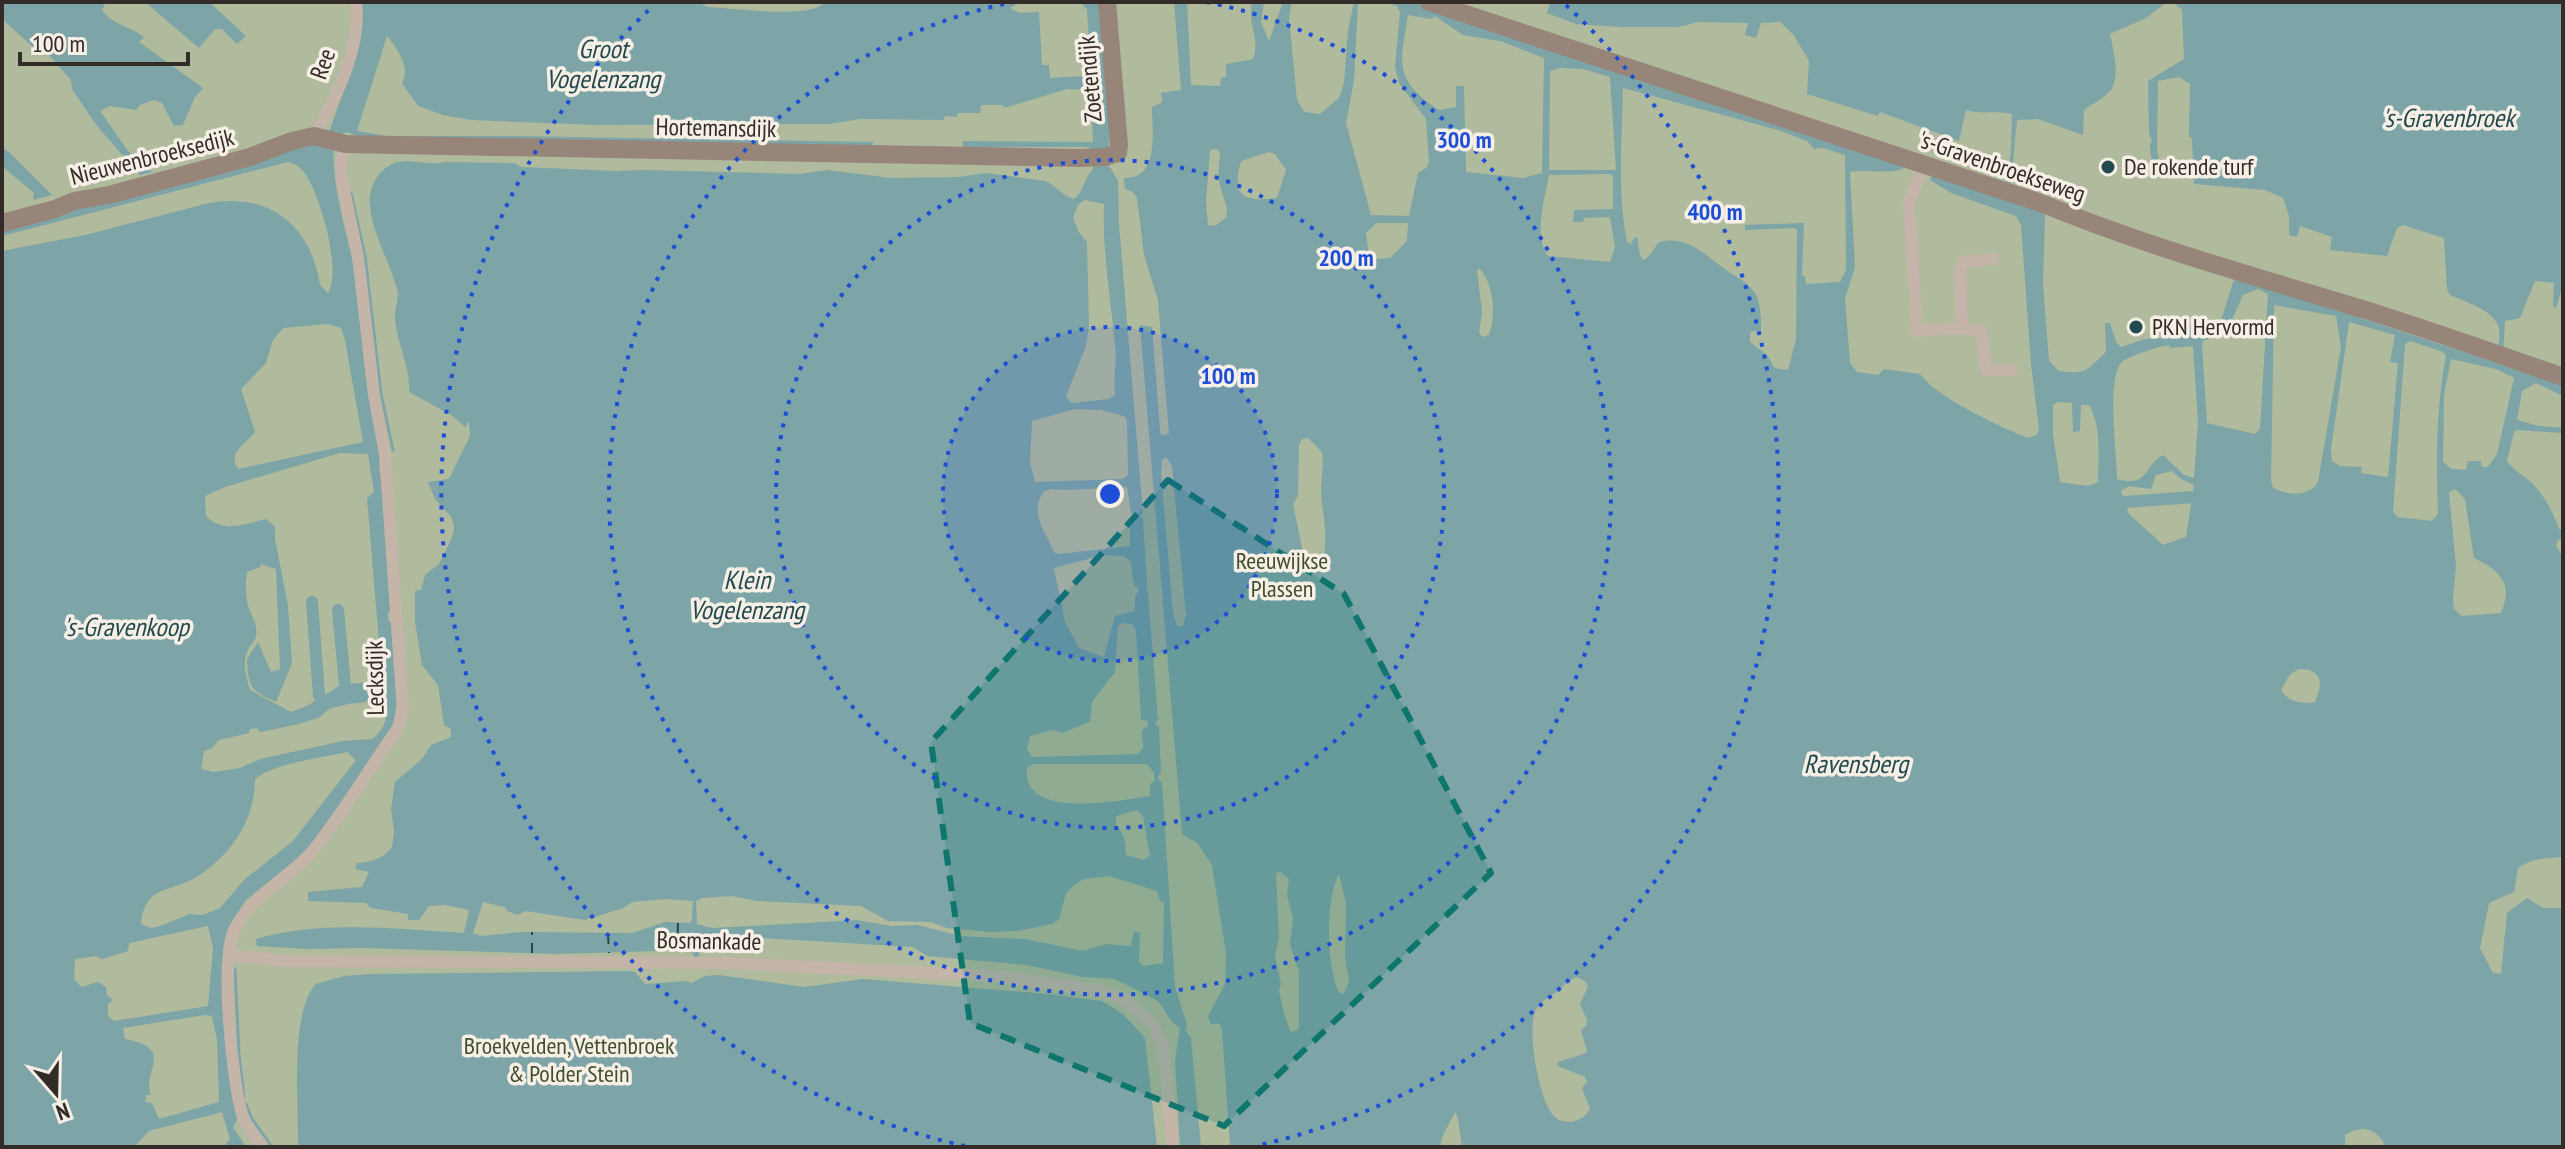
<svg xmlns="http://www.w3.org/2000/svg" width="2565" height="1149" font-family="'PT Sans Narrow',sans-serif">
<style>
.green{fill:#b0ba9c}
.water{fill:#7da4a7;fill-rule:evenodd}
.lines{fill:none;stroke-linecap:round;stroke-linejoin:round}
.stream{stroke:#7da4a7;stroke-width:3}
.canal{stroke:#7da4a7;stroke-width:12}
.ferry{stroke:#224a4e;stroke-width:2;stroke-dasharray:10 8;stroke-linecap:butt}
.street{stroke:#c4b5a8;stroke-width:12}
.secondary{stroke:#97857a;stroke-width:18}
.marked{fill:#0f766e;fill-opacity:0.2;stroke:#0f766e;stroke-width:6;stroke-dasharray:16 10;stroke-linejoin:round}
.ring{fill:none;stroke:#1d4ed8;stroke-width:4;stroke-dasharray:4 8}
.poi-dot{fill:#224a4e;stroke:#f6efe6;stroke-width:3}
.labels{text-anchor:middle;stroke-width:7;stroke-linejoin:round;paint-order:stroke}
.street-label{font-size:24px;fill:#322b27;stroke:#f6efe6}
.poi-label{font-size:24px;fill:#322b27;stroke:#f6efe6;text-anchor:start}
.park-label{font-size:24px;fill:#414d2e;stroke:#f6efe6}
.water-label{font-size:26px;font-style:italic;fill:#224a4e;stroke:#f6efe6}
.centre{fill:#1d4ed8;stroke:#f6efe6;stroke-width:4}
.ring-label{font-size:24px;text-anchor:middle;font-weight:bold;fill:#1d4ed8;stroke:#f6efe6;stroke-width:7;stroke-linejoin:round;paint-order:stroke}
</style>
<rect width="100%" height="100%" fill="#eee5da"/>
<path class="green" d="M2,2H2563V1147H2Z"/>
<path class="water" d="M2,2H106L102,10C112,25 130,26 144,37L139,42L203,88L195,97L183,125L174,126L162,103L154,100L140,105L136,110L110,106L100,111L128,151L152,172L140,175L97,126L72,89L71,80L48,54L32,46L2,19Z
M145,2H209L246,36L237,44L222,29H215L199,48Z
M360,2H697L708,7C732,8 811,20 825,2H1101L1104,42L1098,44L1099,49L1106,52L1111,119L1107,162L1118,181L1119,224L1143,514L1140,516L1143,519L1147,584L1146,590L1148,592L1158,720L1155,723L1159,727L1161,773L1158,776V780L1162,782L1175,986L1187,1025L1186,1031L1191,1038L1201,1147H1180L1175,1061L1180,1028L1172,1022L1158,1001L1115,979L1083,977L1026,965L927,956L913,947L762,938L723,939L700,950L698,958H695L691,950L556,954L362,948L307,949L257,946L256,939C322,920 396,929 464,933L469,910L445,905L429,906L419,920H408V914L371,908L366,903L308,901V892L362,887L369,872L355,869L357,863C370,863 384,858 392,847L394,831L391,809L395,782L422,759L431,745L451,737V729L444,725L438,685L422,665L415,622V591L421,590L425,575L439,564L452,538L454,528L452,518L435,499L428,482L449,479L470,436L469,421L465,427L453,416L409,392C411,368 397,344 395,319C394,309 400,299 397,289C388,251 345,194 390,165C404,156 429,167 444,162L514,163L521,167L617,171L643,170L800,174L827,170L891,178L959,177L986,173L1045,181C1056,185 1062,196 1074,199C1084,192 1084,178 1093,169L1089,147H963V141L1093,142L1091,90L1067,89L1004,108L1003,105H981L980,113H958L957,117L945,116L944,120L861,119L829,124L598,125L471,120L443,115L418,106L402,83C411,67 397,48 387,36L357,131L386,136H513L873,142L872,148L357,136L347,132L335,137C328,178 348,235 356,276C368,338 373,402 381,465L379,470L382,478L390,611L388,613V620L391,623L397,701L393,726L329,821L304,853L246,900L232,922L224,948L238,1118L233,1127L246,1147H218L225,1145L230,1139L222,1112L149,1131L134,1147H2V251L85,235L209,203C270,192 311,226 320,285L328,293C342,269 320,194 304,172C300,166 294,164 288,162L2,236V226L328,135L348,79ZM1019,3H1081L1087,9L1089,43L1092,44L1089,51L1090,74L1086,76L1050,78L1049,65H1042L1039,12L1021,13L1012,10L1011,7ZM1085,200L1104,204C1102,251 1111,299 1115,346C1117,363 1113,378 1115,395L1108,399L1073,403L1069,401L1066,396L1086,346L1089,327L1087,242L1078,231L1073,217L1078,205ZM328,324L341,328L345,340L363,442L238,469C227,452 245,445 255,432L241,389L266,363L273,340L283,328ZM1075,409L1101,410L1124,416L1127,420L1128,475L1123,479L1035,482L1030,462L1032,421ZM340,453L368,454L374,492L367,498L382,678C368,685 347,682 337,687C325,695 306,708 291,712L250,690C247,679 242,664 247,652C251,643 258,640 256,629C256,623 252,617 250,611C245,599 245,585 247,572L260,567L261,564L276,569L280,669L271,672L258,642L247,659C248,687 251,691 276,702L292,663L288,606L275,539V527L266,519C244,524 224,534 206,516L205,496L225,487ZM1127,487L1131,513L1135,514L1136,521L1130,522V546L1058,554L1054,552C1046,532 1029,514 1043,492L1050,489L1067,490ZM1103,555L1124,556L1131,562L1134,586L1138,587L1139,591L1135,596V611L1115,616L1104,657L1079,648L1065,622L1054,568ZM1122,623L1132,624L1136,631L1141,720L1148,721V727L1142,730L1143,748L1138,754L1032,757L1027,749L1030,736L1053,730L1062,733L1090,722L1092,702L1115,672L1118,626ZM384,700C389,715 386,729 372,739L343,741L260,759L240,768L214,772L201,769L204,751L212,748L219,740L249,733L250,729L257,728L260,732L299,724L320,717L329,709L348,704ZM347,752L356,760L293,841L245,879L220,908L203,915L190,914L160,926L151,928L141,924C141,914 145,903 153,896C163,888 181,886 193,879C229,858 255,822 255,779C275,763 321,758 347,752ZM1033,764H1147L1154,773L1155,781L1150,784V796C1121,800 1021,821 1027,768ZM1137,810L1143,816L1150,856L1143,860L1126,855C1125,844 1126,833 1116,827V816ZM1109,876L1157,891L1160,901L1164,903L1163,963L1144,966L1139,962L1140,933L1134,931L1131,946L1106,944L1083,951L1025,939L960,936L918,925L891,926L857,920L712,928L697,924L696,901L702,898L732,896L757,901L861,906L888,921L931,922L946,928L991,932L1018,931L1052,924L1059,919L1066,893L1074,885L1084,879ZM666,899L693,901L692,920L690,923L665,922L632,933L522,932L481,936L473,933L483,902L505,907L507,911L518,915L525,911L585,920L623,908L632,902ZM208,926L213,948L208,1006L114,1021L108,1016V1004L113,1000L107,995L106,987L98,982L81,987L74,979L75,959L96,956L102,959L128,951L129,943ZM205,1015L212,1016L217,1039L219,1102L159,1119L152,1103L145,1102L146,1095H151C141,1071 177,1049 125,1039L123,1028Z
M1174,2H1187L1191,85L1220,86L1221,78L1226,77V64L1253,59C1261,38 1247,25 1252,2H1264L1261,22L1269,41L1283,2H1292L1289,18L1297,100L1304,112L1320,114L1339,98L1344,83L1348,30L1354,2H1358L1354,80L1346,123L1371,215L1409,216L1418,173L1427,167L1429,162L1426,119L1399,83L1395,67L1400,12L1397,6L1386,2H1416L1436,8L1898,163L1904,168C1891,175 1866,169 1850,172L1855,267L1845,299L1850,363L1857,372L1878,375L1884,369L1920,374C1937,398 1999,426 2027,438L2037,435L2039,429L2031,364L2021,225L2016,216L1951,193L1930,180L1933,174L2045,213L2043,285L2049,361L2059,371C2088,375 2086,370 2106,352L2105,323H2110L2116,342L2121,347L2145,339L2167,338L2181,326L2220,324L2234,279L2256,283L2563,385V396L2536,383L2522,391L2517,420L2539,426L2563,428V433L2517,430L2514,432L2507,461C2514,471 2523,475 2532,483C2545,497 2553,512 2559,529H2563V539L2558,540L2556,546L2563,557V857C2547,858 2532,858 2518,868L2514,892L2489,903L2480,948L2493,973L2501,974L2507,913L2527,898L2543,908H2563V1147H2383L2384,1143C2375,1127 2360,1125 2345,1135V1147H1462L1458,1119L1455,1112L1443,1135L1440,1147H1230L1222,1029L1219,1023L1211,1025L1208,1016L1225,984L1226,954L1212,865L1197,843L1182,834L1140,325L1152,327L1160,430L1161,435L1169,434L1158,300L1144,255L1137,198L1133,192L1125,189L1124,178C1160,179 1152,132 1152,107L1162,102L1161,93L1181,90ZM1408,15L1431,19L1435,16L1463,35L1500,41L1544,58L1542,173L1523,178L1466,172L1464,86H1456V107L1439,110C1393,80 1400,64 1408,15ZM1560,68L1583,69L1610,77L1616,170H1549L1550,71ZM1623,88L1778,130L1807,141L1814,149L1823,148L1845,155L1846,270L1840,282L1806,284L1805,276L1802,275L1804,223L1745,225V230L1794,228L1797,230L1796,339L1788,370L1775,368L1767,355L1750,342V332L1761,330C1761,318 1761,304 1755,293C1748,282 1736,277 1726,270C1705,255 1687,235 1659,242L1648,257L1643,260L1640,255L1637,237L1634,238L1631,244L1627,242C1617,192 1622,139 1623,88ZM1217,149L1220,153L1218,178L1227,209L1226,218L1215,226L1208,225L1206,202L1210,150ZM1269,152L1275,154L1286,170L1277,198C1246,202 1230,198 1241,161ZM1611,174L1613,176V209L1574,210L1573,222H1583L1584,218L1610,217L1615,247L1610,262L1548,256C1533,236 1545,197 1549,175ZM1376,223H1408L1407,241L1390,258L1372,259L1369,257L1366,233ZM1480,269C1494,285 1496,315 1489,335L1483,337L1479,333L1482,312L1477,270ZM2258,289L2268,294L2260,429L2255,434L2207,423L2202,344L2203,341L2226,333L2243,295ZM2274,305L2336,316L2341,347L2318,482C2308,498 2289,495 2273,488L2271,481ZM2349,322L2395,335L2390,362L2398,363L2388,477L2361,473L2362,467L2340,466L2332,461L2331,450ZM2410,341L2443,352L2446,356C2436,409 2436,460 2438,514L2432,521L2397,517L2393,511L2405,344ZM2169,345L2170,348L2193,346L2198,423L2194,478L2184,475L2163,455C2143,465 2150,488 2117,479C2117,455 2106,376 2122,362C2129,356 2159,346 2169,345ZM2451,359L2496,369L2514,378L2497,454L2488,467H2482L2481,461H2468L2466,470L2452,469L2443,462L2444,395ZM2058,402L2072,403L2073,432L2080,431L2081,405H2089C2102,428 2098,456 2098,482L2088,486L2060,482L2053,434V405ZM1308,438L1322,452C1324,465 1321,478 1321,491C1322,516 1332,547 1318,569L1312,571L1302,548L1293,504L1298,496L1299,445L1302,439ZM1166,457L1172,466L1186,615L1183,626H1177L1173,613L1161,472L1162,460ZM2172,471L2181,479L2194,485L2186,537L2163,545L2129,514L2121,491L2129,486L2151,489L2156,475ZM2455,489L2465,499L2474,558C2499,570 2514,583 2501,613L2462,616L2454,609L2453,598L2456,566L2449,492ZM2299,669C2323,669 2323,684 2315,702C2303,705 2287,701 2281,690L2290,674ZM1280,872L1289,879L1287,896L1293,918L1290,944L1299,972V1023L1298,1030L1291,1032C1285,1021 1282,1003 1279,991L1281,984L1275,956L1279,937L1276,873ZM1339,874L1346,904L1345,957L1349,981L1344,993L1340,994C1326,970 1325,898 1339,874ZM1577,977L1586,982L1588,987L1580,1004L1587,1020L1586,1026L1581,1030L1587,1051L1584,1054L1558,1062V1066L1585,1077L1587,1082L1582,1088L1590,1109C1586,1116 1580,1121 1570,1122C1564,1122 1557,1120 1553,1115C1539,1099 1527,1032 1535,1012C1539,1001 1549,998 1558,991C1566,984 1567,980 1577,977Z
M1550,2H2167L2146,18L2110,34C2113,49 2121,77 2110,91C2104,98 2092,104 2084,110L2083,135L2038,119L2017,120L2011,184L2006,182L2011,153L2012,114C1995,110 1982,115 1966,110L1959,141L1880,112L1878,116L1807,94L1809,61L1793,34L1780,22L1761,23L1756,38L1745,35L1748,23L1698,22L1678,27H1621L1576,24L1547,13Z
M2168,2H2563V284L2556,308L2553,306L2554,283L2535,281L2520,318L2505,321L2503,354L2498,351C2499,342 2501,333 2498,325C2492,310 2464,301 2450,295L2447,289L2444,238L2403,225L2397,228L2387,256L2330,250L2332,237L2300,226L2297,237L2289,235V216L2283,198L2265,190L2194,184L2192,138L2189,137L2190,84L2179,77L2158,81L2157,150L2162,178H2154C2153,166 2150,156 2150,144L2152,142L2149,133L2148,81L2184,59L2182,10L2174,3Z
M2,148L9,152L52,195L33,200L34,193L2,166Z
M629,971L635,972L645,984L685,981L692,983L705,976L719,975L804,987L863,979L1049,994L1102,1001L1123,1014L1145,1038L1157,1147H298C299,1108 289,1013 316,984L344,976L370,974Z"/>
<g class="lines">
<path class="stream" d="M351,193L365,256L381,394L393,450
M235,969L239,1054L244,1097
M246,1104L252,1119L272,1147"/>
<path class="canal" d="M2125,502L2194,497
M312,602L319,696
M338,610L345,685"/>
<path class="ferry" d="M608,934L609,953
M677,951L678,923
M532,953V932"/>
<path class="street" d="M314,136C336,99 362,47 356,2
M1923,165L1909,203L1917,331L1962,328L1981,331L1986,370H2012
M1962,328L1960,269L1963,262L1993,259
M229,955L287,961L729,963L994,976L1099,990L1124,999L1153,1024L1163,1046L1173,1147
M263,1147C256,1137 247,1128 243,1117C232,1084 220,960 234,930C251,895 292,877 315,848C345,810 370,767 398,728L403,710L385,454L374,395L358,257L342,180L341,162L345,144"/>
<path class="secondary" d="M1429,2L2041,203C2147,247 2257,277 2366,310C2432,331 2498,354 2563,377
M2,223L55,209L74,201L109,195L250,157L292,141L314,136L345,144L1079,158L1105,157L1118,153L1119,145L1107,2"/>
</g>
<path class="marked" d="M1168,480L1344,594L1491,873L1224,1126L970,1023L931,742Z"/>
<circle cx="1110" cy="494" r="167" fill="#1d4ed8" fill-opacity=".12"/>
<g class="ring">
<circle cx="1110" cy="494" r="167"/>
<circle cx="1110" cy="494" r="334"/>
<path d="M1206 2A501 501 0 1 1 1014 2"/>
<path d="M965 1146A668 668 0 0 1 654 5M1566 5A668 668 0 0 1 1255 1146"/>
</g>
<g class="poi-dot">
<circle cx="2108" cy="167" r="8"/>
<circle cx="2136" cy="327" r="8"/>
</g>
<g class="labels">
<g class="street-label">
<text transform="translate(323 64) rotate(-70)" y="8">Ree</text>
<text transform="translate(1090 79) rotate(-95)" y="8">Zoetendijk</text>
<text transform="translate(716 128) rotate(1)" y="8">Hortemansdijk</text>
<text transform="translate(152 157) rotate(-14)" y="8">Nieuwenbroeksedijk</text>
<text transform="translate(2002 167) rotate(19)" y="8">'s-Gravenbroekseweg</text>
<text transform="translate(375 678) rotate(-91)" y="8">Lecksdijk</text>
<text transform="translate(709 941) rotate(1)" y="8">Bosmankade</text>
</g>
<g class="poi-label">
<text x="2124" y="175">De rokende turf</text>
<text x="2152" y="335">PKN Hervormd</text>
</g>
<g class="park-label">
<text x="1282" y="569">Reeuwijkse<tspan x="1282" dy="28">Plassen</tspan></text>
<text x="569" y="1054">Broekvelden, Vettenbroek<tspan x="569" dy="28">&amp; Polder Stein</tspan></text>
</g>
<g class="water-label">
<text x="603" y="58">Groot<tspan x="603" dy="30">Vogelenzang</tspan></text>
<text x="2448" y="127">'s-Gravenbroek</text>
<text x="747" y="589">Klein<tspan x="747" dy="30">Vogelenzang</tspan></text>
<text x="126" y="636">'s-Gravenkoop</text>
<text x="1856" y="773">Ravensberg</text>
</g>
</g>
<circle cx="1110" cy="494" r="12" class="centre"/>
<g class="ring-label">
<text x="1464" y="148">300 m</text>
<text x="1715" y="220">400 m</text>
<text x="1346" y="266">200 m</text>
<text x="1228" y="384">100 m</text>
</g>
<rect width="2565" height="1149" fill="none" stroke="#322b27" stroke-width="8"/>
<g transform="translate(56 1093) rotate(160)" stroke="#f6efe6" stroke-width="6" paint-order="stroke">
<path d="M0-6L14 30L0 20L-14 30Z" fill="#322b27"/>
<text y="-12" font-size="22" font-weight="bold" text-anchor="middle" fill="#322b27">N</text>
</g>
<path d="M20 52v12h168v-12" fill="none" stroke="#322b27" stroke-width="4"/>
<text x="32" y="52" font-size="24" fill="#322b27" stroke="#f6efe6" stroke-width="6" paint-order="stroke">100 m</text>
</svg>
